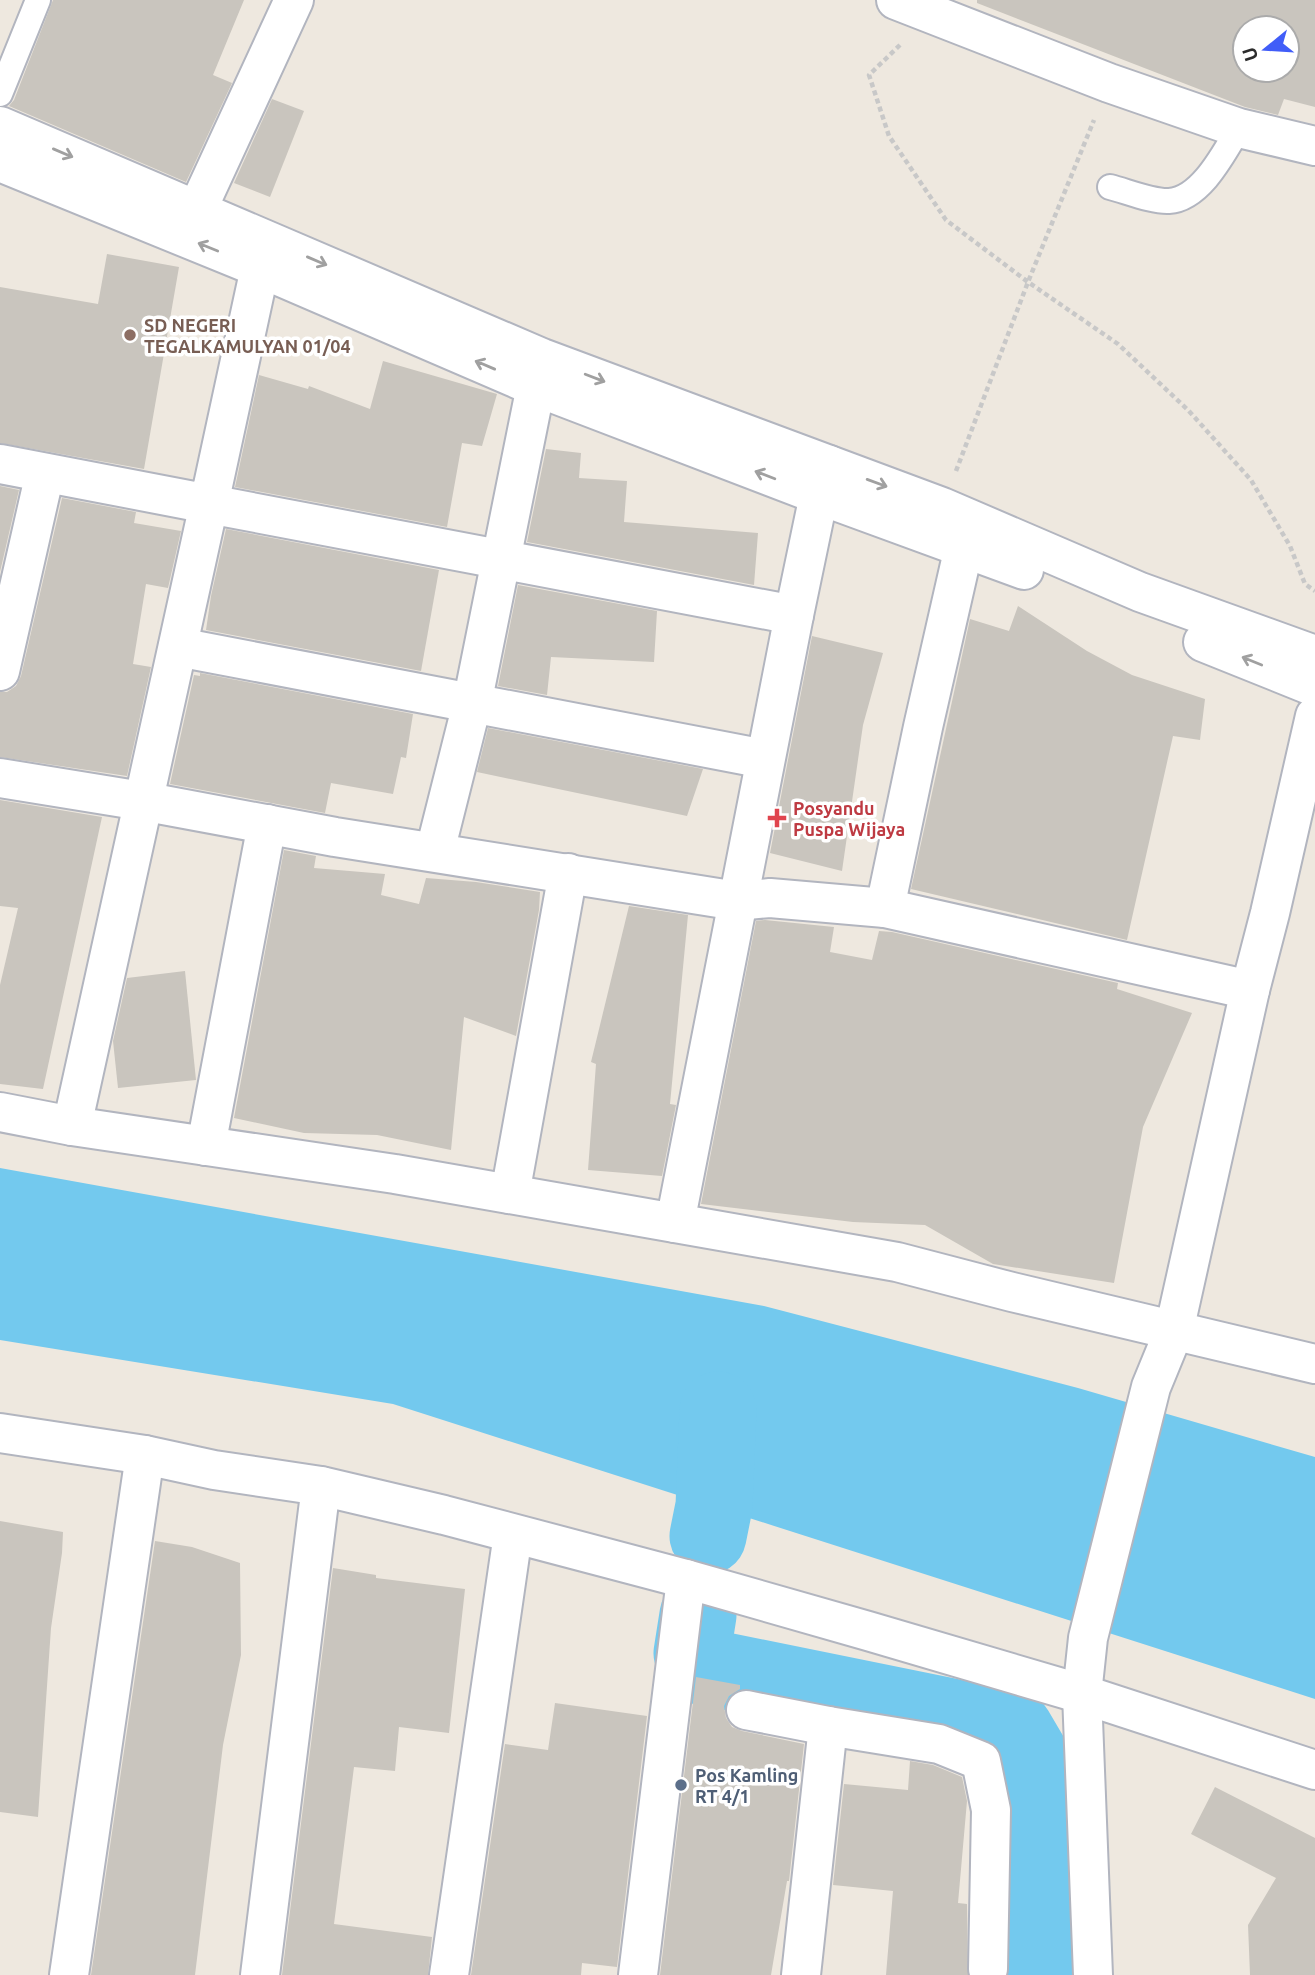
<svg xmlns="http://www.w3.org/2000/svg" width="1315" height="1975" font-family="Ubuntu,sans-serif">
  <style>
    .water { fill: #73c9ee }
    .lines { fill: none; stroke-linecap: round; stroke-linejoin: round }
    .river { stroke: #73c9ee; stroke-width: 77 }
    .building { fill: #c9c5be; fill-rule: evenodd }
    .lane-casing { stroke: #b2b5bf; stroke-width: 28 }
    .street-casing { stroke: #b2b5bf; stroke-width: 42 }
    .path { stroke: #c8c8c8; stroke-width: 4.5; stroke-dasharray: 5 3.5; stroke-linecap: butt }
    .lane { stroke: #fff; stroke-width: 24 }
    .street { stroke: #fff; stroke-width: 38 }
    .oneway { stroke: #a0a0a0 }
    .education-dot { fill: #8d6e63; stroke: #fff; stroke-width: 2.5 }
    .health-dot { fill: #e0444e; stroke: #fff; stroke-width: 2.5 }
    .service-dot { fill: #5c6f8a; stroke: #fff; stroke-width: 2.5 }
    .labels { text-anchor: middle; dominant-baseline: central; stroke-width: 7; stroke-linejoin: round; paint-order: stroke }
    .education-label { font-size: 18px; font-weight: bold; fill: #785e54; stroke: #fff; text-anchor: start }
    .health-label { font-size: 18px; font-weight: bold; fill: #be3a42; stroke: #fff; text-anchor: start }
    .service-label { font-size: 18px; font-weight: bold; fill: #4e5e75; stroke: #fff; text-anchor: start }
  </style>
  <rect width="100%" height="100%" fill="#eee8df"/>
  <path class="water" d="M 0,1168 L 764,1306 L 1078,1388 L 1315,1457 L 1315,1699 L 393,1404 L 0,1340 Z"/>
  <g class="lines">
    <g class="river">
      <path d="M 708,1536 L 714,1506 L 718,1410"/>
      <path d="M 698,1615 L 692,1653 L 700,1666 L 1015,1730 L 1035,1764 L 1040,1975"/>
    </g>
  </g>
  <g class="building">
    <path d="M 53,0 L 244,0 L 213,75 L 232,83 L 186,182 L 9,106 L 14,100 Z"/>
    <path d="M 977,0 L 1315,0 L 1315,107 L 1284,99 L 1278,115 L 1245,107 L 977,3 ZM 1245,28 L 1287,28 L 1287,70 L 1245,70 Z"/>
    <path d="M 272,99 L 304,111 L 270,197 L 234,183 Z"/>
    <path d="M 107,254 L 179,267 L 144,469 L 0,443 L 0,287 L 98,304 Z"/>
    <path d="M 383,361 L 497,394 L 482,446 L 462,443 L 447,527 L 235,487 L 259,375 L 308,389 L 309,386 L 370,409 Z"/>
    <path d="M 546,449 L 581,453 L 579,478 L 627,481 L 624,522 L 758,533 L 754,585 L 527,542 Z"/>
    <path d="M 0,486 L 19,490 L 0,572 Z"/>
    <path d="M 62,498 L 136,512 L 134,523 L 181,531 L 168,588 L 146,584 L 133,664 L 151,667 L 127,776 L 0,757 L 0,692 L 7,692 L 16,686 L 21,676 Z"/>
    <path d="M 226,529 L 439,570 L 421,671 L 206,630 L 211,596 Z"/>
    <path d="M 518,585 L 657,611 L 654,662 L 551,657 L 547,695 L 498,686 Z"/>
    <path d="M 1018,606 L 1087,651 L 1132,675 L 1205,699 L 1200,740 L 1173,736 L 1127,940 L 911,889 L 970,619 L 1009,631 Z"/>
    <path d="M 812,636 L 883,653 L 863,725 L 842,871 L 770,853 Z"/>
    <path d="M 200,673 L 413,714 L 406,758 L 401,757 L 393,794 L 331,783 L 325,813 L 170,784 L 194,675 L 200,676 Z"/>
    <path d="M 488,728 L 703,769 L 687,816 L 477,772 Z"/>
    <path d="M 0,800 L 102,817 L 43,1089 L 0,1084 L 0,985 L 18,908 L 0,906 Z"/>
    <path d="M 284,850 L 316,856 L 314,868 L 385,874 L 381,895 L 419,904 L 426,878 L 476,882 L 540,892 L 539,910 L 516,1036 L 464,1017 L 451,1150 L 377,1135 L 304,1133 L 234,1118 Z"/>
    <path d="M 629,906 L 688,915 L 670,1104 L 676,1105 L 662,1176 L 588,1170 L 596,1064 L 591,1062 Z"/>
    <path d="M 765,920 L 834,927 L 830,952 L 872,960 L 879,931 L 892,932 L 1118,983 L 1117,989 L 1192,1013 L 1143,1127 L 1114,1283 L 993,1264 L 925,1225 L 853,1222 L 701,1204 L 756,921 Z"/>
    <path d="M 185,971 L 196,1080 L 118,1088 L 113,1041 L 127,978 Z"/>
    <path d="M 0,1521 L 63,1532 L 62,1553 L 51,1628 L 38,1817 L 0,1812 Z"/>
    <path d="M 155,1541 L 192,1547 L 240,1563 L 241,1655 L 223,1745 L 195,1975 L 91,1975 Z"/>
    <path d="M 333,1568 L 376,1575 L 376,1578 L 465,1589 L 449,1733 L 399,1727 L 395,1771 L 354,1767 L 334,1924 L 432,1937 L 428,1975 L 282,1975 Z"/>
    <path d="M 696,1677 L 740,1685 L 740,1689 L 729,1696 L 724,1706 L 726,1718 L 732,1727 L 742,1731 L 804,1744 L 789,1881 L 787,1881 L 771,1975 L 660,1975 Z"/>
    <path d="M 555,1703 L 647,1716 L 617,1967 L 582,1963 L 581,1975 L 471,1975 L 505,1744 L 548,1750 Z"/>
    <path d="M 910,1761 L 933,1765 L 962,1777 L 967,1801 L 958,1903 L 967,1904 L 968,1975 L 886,1975 L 893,1891 L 833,1885 L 844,1784 L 908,1790 Z"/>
    <path d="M 1215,1787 L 1315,1838 L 1315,1975 L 1250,1975 L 1248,1925 L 1276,1878 L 1191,1834 Z"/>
  </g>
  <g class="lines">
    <defs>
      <g id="lane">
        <path d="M 0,94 L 38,0"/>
        <path d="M 1110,187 C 1126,191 1153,202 1169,201 C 1201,199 1224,153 1239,128"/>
      </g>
      <g id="street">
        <path d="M 896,0 L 1109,83 L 1239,128 L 1315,146"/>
        <path d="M 0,126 L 542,358 L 942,507 L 1140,592 L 1315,655"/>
        <path d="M 0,162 L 260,268 L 534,386 L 819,495 L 1024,570"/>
        <path d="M 197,210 L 294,0"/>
        <path d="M 0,464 L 209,504 L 260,268 L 269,247"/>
        <path d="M 829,465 L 819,495 L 794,615 L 675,1223 L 897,1262 L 1012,1292 L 1315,1364"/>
        <path d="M 1203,642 L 1315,687"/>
        <path d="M 178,647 L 765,759"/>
        <path d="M 0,671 L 45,473"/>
        <path d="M 0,778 L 142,801 L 335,837 L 737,901 L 770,898 L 885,908 L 1250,990"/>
        <path d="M 435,851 L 472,704 L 541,361"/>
        <path d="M 885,908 L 923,727 L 964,547"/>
        <path d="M 0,1112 L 72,1126 L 395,1174 L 675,1223"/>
        <path d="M 72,1126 L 209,504 L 794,615"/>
        <path d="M 206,1146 L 267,824"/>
        <path d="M 510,1194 L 568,873"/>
        <path d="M 0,1433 L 145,1455 L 214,1470 L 321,1486 L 444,1515 L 686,1579 L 868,1631 L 1082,1694 L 1315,1770"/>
        <path d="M 746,1710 L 828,1726 L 939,1744 L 981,1761 L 991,1810 L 988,1969"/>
        <path d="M 69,1975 L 145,1455"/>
        <path d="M 260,1975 L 321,1486"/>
        <path d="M 449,1975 L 513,1534"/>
        <path d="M 638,1975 L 686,1579"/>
        <path d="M 801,1975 L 828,1726"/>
        <path d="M 1093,1975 L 1082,1694 L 1088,1638 L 1151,1387 L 1174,1331 L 1250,990 L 1270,913 L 1315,716"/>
      </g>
    </defs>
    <use href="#lane" class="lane-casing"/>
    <use href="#street" class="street-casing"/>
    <g class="path">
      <path d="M 900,45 L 869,75 L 889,136 L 946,220 L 1028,282 L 1118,344 L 1188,410 L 1251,480 L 1290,546 L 1305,584 L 1315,591"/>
      <path d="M 956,471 L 1028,282 L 1094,120"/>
    </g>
    <use href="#lane" class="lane"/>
    <use href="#street" class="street"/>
  </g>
  <defs><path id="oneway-shaft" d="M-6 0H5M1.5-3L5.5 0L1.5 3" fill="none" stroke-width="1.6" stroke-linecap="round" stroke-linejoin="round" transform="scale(1.75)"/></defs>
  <g class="oneway">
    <use href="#oneway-shaft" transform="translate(63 153) rotate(23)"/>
    <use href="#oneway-shaft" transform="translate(208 247) rotate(-158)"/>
    <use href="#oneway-shaft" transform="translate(317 261) rotate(23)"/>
    <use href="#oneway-shaft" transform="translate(485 365) rotate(-157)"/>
    <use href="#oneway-shaft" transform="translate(595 378) rotate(21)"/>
    <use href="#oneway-shaft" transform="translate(765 475) rotate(-159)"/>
    <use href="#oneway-shaft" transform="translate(877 483) rotate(20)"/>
    <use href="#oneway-shaft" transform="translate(1252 661) rotate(-158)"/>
  </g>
  <circle class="education-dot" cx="130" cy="335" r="7"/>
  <path class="health-dot" d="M773.5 807.5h7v7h7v7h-7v7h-7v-7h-7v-7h7z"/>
  <circle class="service-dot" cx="681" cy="1785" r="7"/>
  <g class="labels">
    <g class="education-label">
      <text x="144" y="325">SD NEGERI<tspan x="144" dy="21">TEGALKAMULYAN 01/04</tspan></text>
    </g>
    <g class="health-label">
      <text x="793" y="808">Posyandu<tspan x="793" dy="21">Puspa Wijaya</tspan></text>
    </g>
    <g class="service-label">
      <text x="695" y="1775">Pos Kamling<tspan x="695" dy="21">RT 4/1</tspan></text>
    </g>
  </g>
  <g transform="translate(1266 49) rotate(252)"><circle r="33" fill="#ffffff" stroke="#ababab" stroke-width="2"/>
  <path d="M0-5L12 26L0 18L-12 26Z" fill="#415df8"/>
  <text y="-10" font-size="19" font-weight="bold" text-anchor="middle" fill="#2c2c2c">U</text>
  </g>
</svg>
